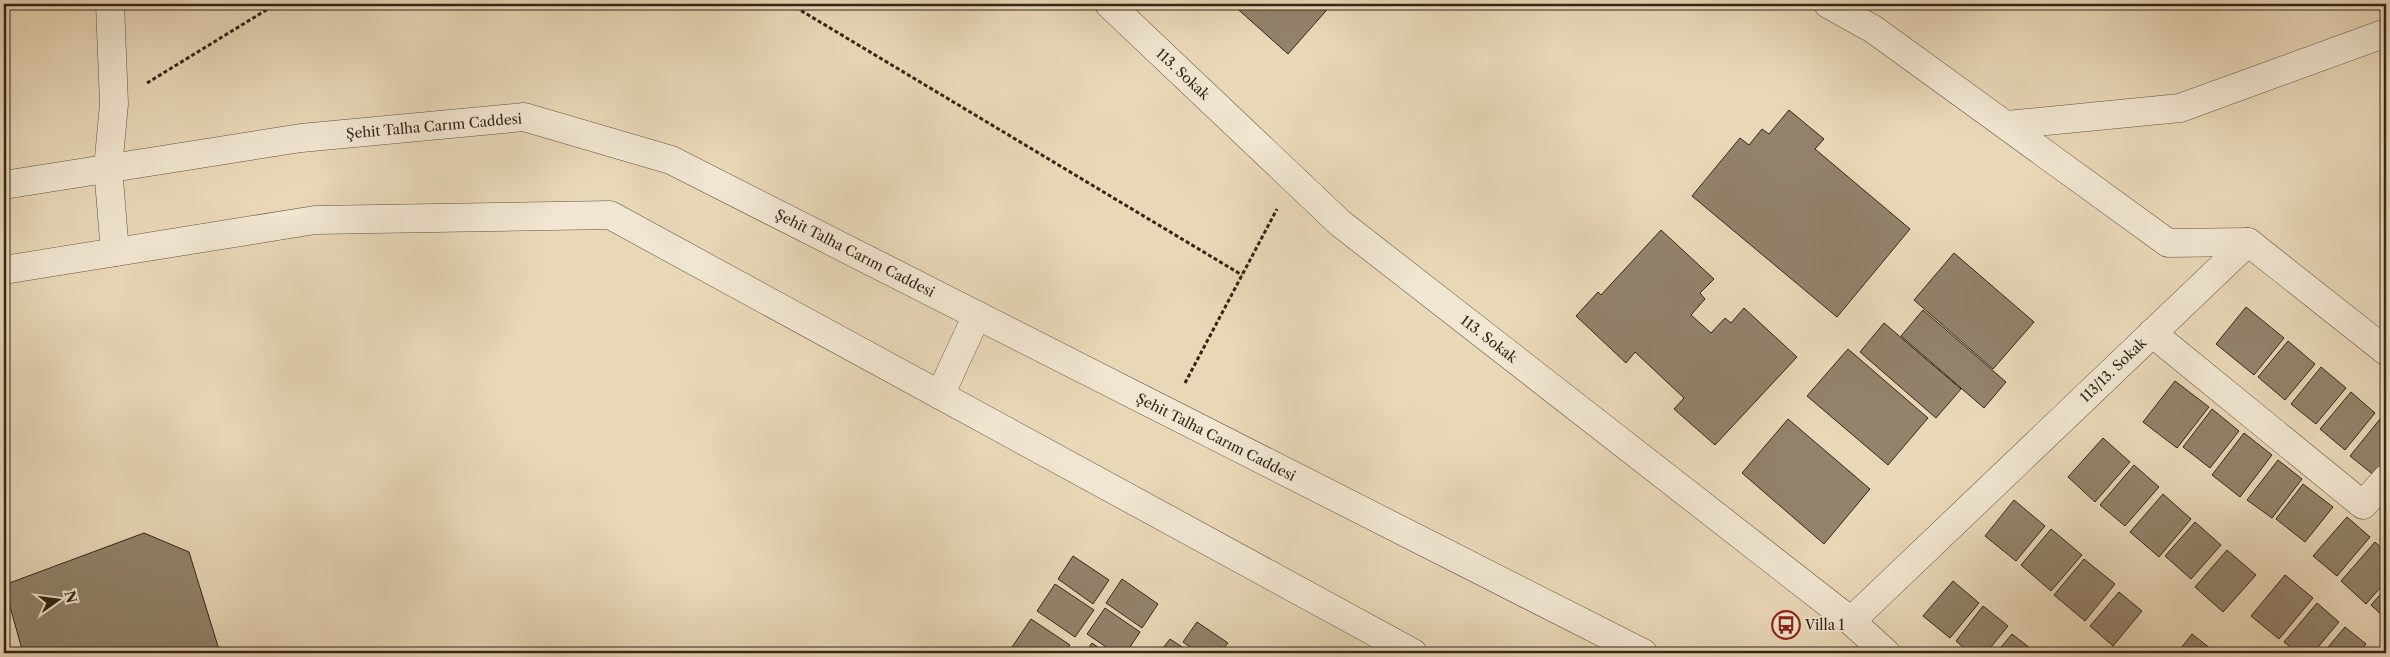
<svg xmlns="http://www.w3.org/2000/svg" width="2390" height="657" font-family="'Libre Caslon Text',serif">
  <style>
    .building { fill: #92836c; stroke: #332619 }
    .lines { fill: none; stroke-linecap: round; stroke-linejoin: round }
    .minor-casing { stroke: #605241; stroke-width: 29 }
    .tertiary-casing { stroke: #605241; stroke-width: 29 }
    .path { stroke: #332619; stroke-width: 3; stroke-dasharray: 4 2.5; stroke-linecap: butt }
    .minor { stroke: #f1e6d1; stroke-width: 28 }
    .tertiary { stroke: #f1e6d1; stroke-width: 28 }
    .labels { text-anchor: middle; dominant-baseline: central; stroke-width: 4; stroke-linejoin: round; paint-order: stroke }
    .street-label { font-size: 14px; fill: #332619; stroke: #f1e6d1 }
    .poi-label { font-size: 14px; fill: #332619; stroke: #f1e6d1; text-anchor: start }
  </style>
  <rect width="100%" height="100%" fill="#e9d8b8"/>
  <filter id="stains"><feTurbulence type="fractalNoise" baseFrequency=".004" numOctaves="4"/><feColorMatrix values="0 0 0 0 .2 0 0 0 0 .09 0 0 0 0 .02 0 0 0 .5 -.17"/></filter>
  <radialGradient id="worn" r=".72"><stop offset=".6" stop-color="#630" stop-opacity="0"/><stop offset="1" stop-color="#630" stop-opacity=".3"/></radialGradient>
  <g class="building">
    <path d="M 1232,4 L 1332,4 L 1288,54 Z"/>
    <path d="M 1789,110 L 1824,139 L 1815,149 L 1910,229 L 1837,317 L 1692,196 L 1740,138 L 1749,145 L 1762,129 L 1769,134 Z"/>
    <path d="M 1661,230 L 1714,279 L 1700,293 L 1705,299 L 1691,315 L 1711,333 L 1725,318 L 1731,323 L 1744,308 L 1797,357 L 1715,445 L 1674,409 L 1684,398 L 1635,352 L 1626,363 L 1576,316 L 1598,292 L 1601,295 Z"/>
    <path d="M 1954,253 L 2034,322 L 1993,369 L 1914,300 Z"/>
    <path d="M 2246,307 L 2284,338 L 2254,375 L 2216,344 Z"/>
    <path d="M 1923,310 L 2006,382 L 1984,408 L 1901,336 Z"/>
    <path d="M 1884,323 L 1961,389 L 1936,418 L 1860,352 Z"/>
    <path d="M 2288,341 L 2315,364 L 2285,400 L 2258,377 Z"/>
    <path d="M 1848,349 L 1928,418 L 1888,465 L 1807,396 Z"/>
    <path d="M 2321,367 L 2346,388 L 2316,424 L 2291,404 Z"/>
    <path d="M 2175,381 L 2209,407 L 2177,448 L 2143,422 Z"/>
    <path d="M 2351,392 L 2375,413 L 2345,450 L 2320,429 Z"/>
    <path d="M 2212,409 L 2239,431 L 2210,468 L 2183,447 Z"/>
    <path d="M 1788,419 L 1870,489 L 1824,544 L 1742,473 Z"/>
    <path d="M 2380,419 L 2386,424 L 2386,462 L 2375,476 L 2350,456 Z"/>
    <path d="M 2244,433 L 2272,455 L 2240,497 L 2212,475 Z"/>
    <path d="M 2103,438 L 2130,462 L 2095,502 L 2068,477 Z"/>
    <path d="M 2278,460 L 2302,479 L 2272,518 L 2247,500 Z"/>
    <path d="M 2134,465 L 2159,487 L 2125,526 L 2100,505 Z"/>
    <path d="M 2303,484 L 2333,507 L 2305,542 L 2276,519 Z"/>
    <path d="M 2163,494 L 2191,519 L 2159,557 L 2130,532 Z"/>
    <path d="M 2014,500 L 2045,526 L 2016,561 L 1985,536 Z"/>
    <path d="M 2347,517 L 2370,537 L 2337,576 L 2313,556 Z"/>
    <path d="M 2195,522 L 2221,545 L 2191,579 L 2165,556 Z"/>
    <path d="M 2051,529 L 2082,555 L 2051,591 L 2021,565 Z"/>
    <path d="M 144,533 L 189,552 L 220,653 L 23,653 L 4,585 Z"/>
    <path d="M 2375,542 L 2386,552 L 2386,581 L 2366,604 L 2341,581 Z"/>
    <path d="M 2227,550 L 2256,575 L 2223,612 L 2195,587 Z"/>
    <path d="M 1073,556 L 1109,580 L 1093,604 L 1058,579 Z"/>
    <path d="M 2084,559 L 2115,584 L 2085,621 L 2054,595 Z"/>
    <path d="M 2285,575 L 2313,598 L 2279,639 L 2251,616 Z"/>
    <path d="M 1122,579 L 1158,604 L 1142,628 L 1106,603 Z"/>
    <path d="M 1953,581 L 1979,603 L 1950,638 L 1923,616 Z"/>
    <path d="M 1055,584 L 1094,610 L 1075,637 L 1037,611 Z"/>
    <path d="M 2386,588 L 2386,619 L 2371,605 Z"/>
    <path d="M 2119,592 L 2142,611 L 2113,646 L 2090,626 Z"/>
    <path d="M 2317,603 L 2339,622 L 2313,653 L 2298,653 L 2284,642 Z"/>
    <path d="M 1983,606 L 2008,626 L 1986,653 L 1970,653 L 1956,641 Z"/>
    <path d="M 1105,608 L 1140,632 L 1126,653 L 1115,653 L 1087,634 Z"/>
    <path d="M 1031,619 L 1070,645 L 1064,653 L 1008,653 Z"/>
    <path d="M 1197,622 L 1228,643 L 1220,653 L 1198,653 L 1183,642 Z"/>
    <path d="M 2345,627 L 2366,644 L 2358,653 L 2323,653 Z"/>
    <path d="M 2012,634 L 2035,652 L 2034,653 L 1996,653 Z"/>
    <path d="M 2192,634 L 2216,653 L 2177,653 Z"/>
    <path d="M 1170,639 L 1191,653 L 1159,653 Z"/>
    <path d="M 1092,643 L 1106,653 L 1085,653 Z"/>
  </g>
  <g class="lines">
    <defs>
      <g id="minor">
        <path d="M 1109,4 L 1340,223 L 1851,621 L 1886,653"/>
        <path d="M 1828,4 L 1873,29 L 2168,243 L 2248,242"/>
        <path d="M 2006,125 L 2180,108 L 2386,33"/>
        <path d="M 108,168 L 114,104 L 110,4"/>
        <path d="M 2152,333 L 2363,505 L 2386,479"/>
        <path d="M 1851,621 L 2248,242 L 2386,351"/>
      </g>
      <g id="tertiary">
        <path d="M 108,168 L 115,252"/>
        <path d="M 4,185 L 301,138 L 524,117 L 671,160 L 1643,653"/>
        <path d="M 4,270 L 315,220 L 610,215 L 1413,653"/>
        <path d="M 940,395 L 977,315"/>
      </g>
    </defs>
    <use href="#minor" class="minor-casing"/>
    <use href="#tertiary" class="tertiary-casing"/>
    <g class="path">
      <path d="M 790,4 L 1242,275"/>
      <path d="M 147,83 L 276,4"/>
      <path d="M 1185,383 L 1277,209"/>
    </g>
    <use href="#minor" class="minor"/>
    <use href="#tertiary" class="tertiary"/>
  </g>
  <defs>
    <symbol id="bus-ring" viewBox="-11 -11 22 22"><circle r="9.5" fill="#f1e6d1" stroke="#8f2418" stroke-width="1.5"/><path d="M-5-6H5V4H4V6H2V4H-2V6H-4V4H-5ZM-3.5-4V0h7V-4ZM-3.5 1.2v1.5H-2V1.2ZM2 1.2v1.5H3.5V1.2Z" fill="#8f2418"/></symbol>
  </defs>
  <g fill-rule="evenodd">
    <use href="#bus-ring" x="1770" y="609" width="32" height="32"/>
  </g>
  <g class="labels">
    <g class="street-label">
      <text transform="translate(1183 74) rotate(43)">113. Sokak</text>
      <text transform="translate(434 126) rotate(-5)">Şehit Talha Carım Caddesi</text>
      <text transform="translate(855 253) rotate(27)">Şehit Talha Carım Caddesi</text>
      <text transform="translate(1489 339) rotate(38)">113. Sokak</text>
      <text transform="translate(2113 370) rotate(-44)">113/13. Sokak</text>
      <text transform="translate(1216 437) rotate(27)">Şehit Talha Carım Caddesi</text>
    </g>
    <g class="poi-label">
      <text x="1805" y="625">Villa 1</text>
    </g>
  </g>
  <rect width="2390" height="657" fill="none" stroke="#e9d8b8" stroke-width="20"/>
  <rect x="5" y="5" width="2380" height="647" fill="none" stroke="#332619" stroke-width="2.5"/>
  <rect x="10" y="10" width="2370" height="637" fill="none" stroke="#332619"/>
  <g transform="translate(58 600) rotate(76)" stroke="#f1e6d1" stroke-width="4" paint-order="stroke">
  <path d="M0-4L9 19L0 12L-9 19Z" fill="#332619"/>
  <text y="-8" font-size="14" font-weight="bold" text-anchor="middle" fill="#332619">N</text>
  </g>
  <rect width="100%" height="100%" filter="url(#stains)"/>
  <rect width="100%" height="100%" fill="url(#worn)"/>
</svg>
